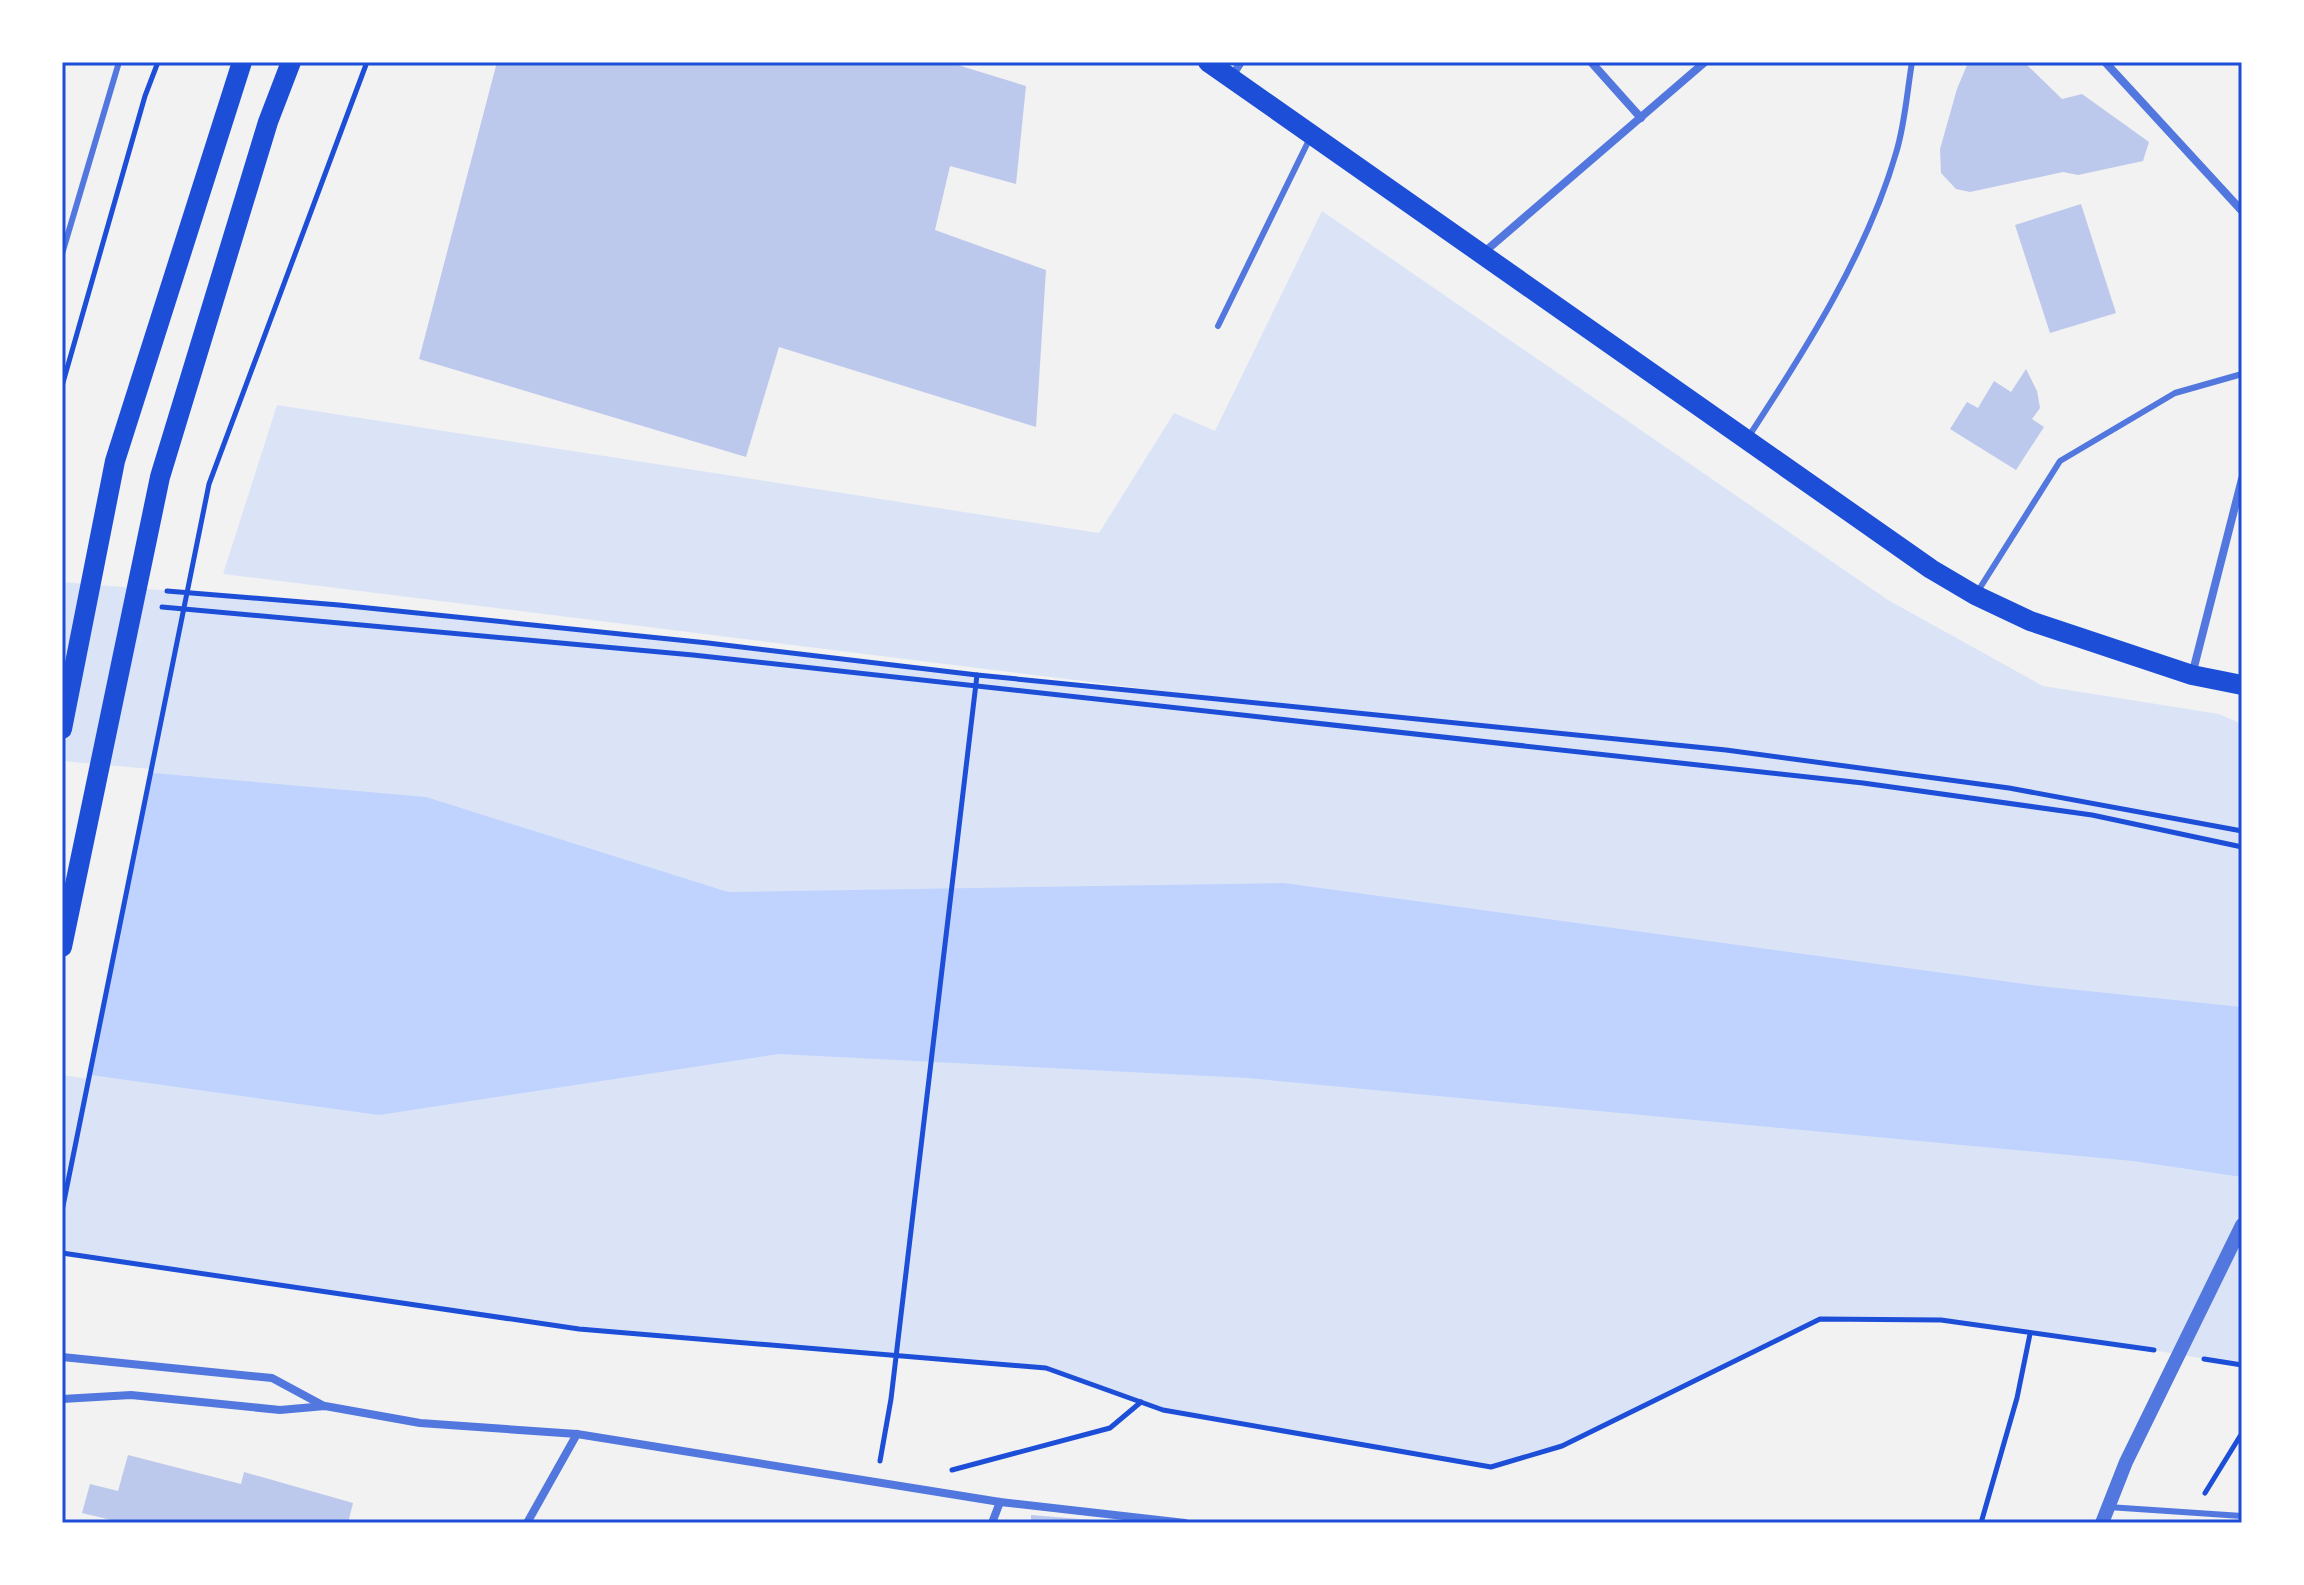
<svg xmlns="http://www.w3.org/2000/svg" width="2304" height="1585" font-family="Ubuntu,sans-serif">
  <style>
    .green { fill: #dbe4f7 }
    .water { fill: #bfd3fe }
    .pier { fill: #f2f2f2 }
    .building { fill: #bdc9ec }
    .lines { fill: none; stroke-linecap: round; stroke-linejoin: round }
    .path { stroke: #1d4ed8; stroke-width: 5 }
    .service { stroke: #5277de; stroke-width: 6 }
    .minor { stroke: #5277de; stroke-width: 8 }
    .tertiary { stroke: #5277de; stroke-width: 14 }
    .primary { stroke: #1d4ed8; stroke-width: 20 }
    .neatline { fill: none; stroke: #1d4ed8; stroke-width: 3 }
  </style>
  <rect width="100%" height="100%" fill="#f2f2f2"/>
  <path class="green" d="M 1322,211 L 1888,600 L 2043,686 L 2219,714 L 2242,724 L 2242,1365 L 2110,1343 L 1941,1320 L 1820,1319 L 1562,1446 L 1491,1467 L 1163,1410 L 1046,1368 L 579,1329 L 62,1253 L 62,582 L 339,605 L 708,643 L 977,675 L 1194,695 L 223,574 L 277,405 L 1099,533 L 1174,413 L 1215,431 Z"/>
  <path class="water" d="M 62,765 L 426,797 L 728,892 L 1284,883 L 2039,986 L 2242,1007 L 2242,1177 L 2133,1161 L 1247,1078 L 779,1054 L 379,1115 L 62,1071 Z"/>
  <path class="pier" d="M 62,761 L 151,769 L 89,1079 L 62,1075 Z"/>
  <g class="building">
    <path d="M 497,62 L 948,62 L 1026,86 L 1016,184 L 950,166 L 935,230 L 1046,270 L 1036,427 L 779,347 L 746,457 L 419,359 Z"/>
    <path d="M 1971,62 L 2024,62 L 2062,99 L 2082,94 L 2149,142 L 2143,161 L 2078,175 L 2063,172 L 1970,192 L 1956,189 L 1941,173 L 1940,149 L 1957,89 L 1967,65 Z"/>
    <path d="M 2081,204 L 2116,313 L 2050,333 L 2015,225 Z"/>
    <path d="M 2026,369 L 2037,391 L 2040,408 L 2032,419 L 2044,427 L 2016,470 L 1950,429 L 1967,402 L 1978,408 L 1994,381 L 2011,392 Z"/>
    <path d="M 128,1455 L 241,1484 L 244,1472 L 353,1503 L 348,1523 L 124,1523 L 82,1513 L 90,1484 L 118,1491 Z"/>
    <path d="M 1031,1515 L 1104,1521 L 1104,1523 L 1031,1523 Z"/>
  </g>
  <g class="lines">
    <g class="path">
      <path d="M 62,386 L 145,96 L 158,62"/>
      <path d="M 167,591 L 339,605 L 708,643 L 977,675 L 1726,750 L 2009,788 L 2242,831"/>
      <path d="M 162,607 L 693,655 L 1863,783 L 2092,815 L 2242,847"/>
      <path d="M 62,1211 L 209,484 L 367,62"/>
      <path d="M 62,1253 L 579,1329 L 1046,1368 L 1163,1410 L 1491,1467 L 1562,1446 L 1820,1319 L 1941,1320 L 2154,1350"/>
      <path d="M 2204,1359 L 2242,1365"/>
      <path d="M 880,1461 L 891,1399 L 977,675"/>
      <path d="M 952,1470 L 1110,1428 L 1141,1402"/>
      <path d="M 2205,1493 L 2242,1433"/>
      <path d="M 1981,1523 L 2017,1398 L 2030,1334"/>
    </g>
    <g class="service">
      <path d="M 62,254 L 119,62"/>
      <path d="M 1218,326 L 1310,138"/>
      <path d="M 1749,436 C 1806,349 1867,253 1896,153 C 1905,124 1907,92 1912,62"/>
      <path d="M 1978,591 L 2060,461 L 2175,393 L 2242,374"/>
      <path d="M 2108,1507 L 2242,1516"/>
    </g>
    <g class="minor">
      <path d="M 1591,62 L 1641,118"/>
      <path d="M 2105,62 L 2242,211"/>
      <path d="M 1231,78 L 1241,62"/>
      <path d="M 1482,254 L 1705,62"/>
      <path d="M 2192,675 L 2242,479"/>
      <path d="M 62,1357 L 272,1378 L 324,1406"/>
      <path d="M 62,1399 L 131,1395 L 280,1410 L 325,1406 L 420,1423 L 577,1434 L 1000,1502 L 1185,1523"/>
      <path d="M 527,1523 L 577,1434"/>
      <path d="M 992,1523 L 1000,1502"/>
    </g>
    <path class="tertiary" d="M 2102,1523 L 2126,1462 L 2242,1225"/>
    <g class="primary">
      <path d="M 1208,62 L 1931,569 L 1975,595 L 2030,621 L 2192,675 L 2242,685"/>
      <path d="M 62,729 L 115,461 L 242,62"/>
      <path d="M 62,947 L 160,477 L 268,122 L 291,62"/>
    </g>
  </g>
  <rect width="2304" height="1585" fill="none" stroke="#ffffff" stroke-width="128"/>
  <rect x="64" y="64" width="2176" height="1457" class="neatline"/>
</svg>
